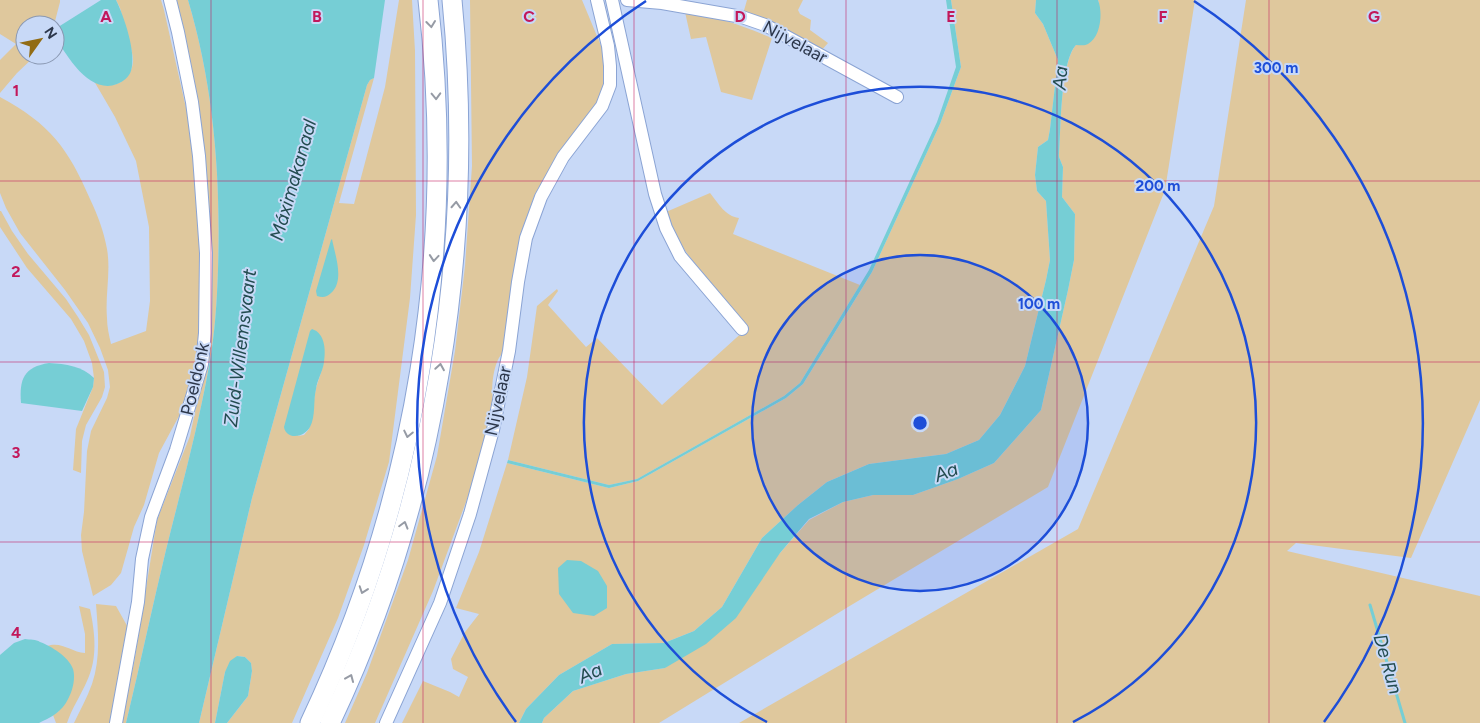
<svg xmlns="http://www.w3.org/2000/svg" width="1480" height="723" font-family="Figtree,sans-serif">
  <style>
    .green { fill: #dfc89d; fill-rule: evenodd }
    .water { fill: #76ced5 }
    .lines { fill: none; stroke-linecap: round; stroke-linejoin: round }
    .stream { stroke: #76ced5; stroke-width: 3 }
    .minor-casing { stroke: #8ba4d4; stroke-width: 14 }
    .highway-casing { stroke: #8ba4d4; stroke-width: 21 }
    .minor { stroke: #fff; stroke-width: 12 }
    .highway { stroke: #fff; stroke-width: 19 }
    .oneway { stroke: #969ba5 }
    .grid { fill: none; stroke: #c2185b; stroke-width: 1; stroke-opacity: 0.55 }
    .ring { fill: none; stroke: #1d4ed8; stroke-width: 2.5 }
    .labels { text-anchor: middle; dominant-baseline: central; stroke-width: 4; stroke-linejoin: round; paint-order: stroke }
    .street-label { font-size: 18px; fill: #2c374b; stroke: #c8d9f7 }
    .water-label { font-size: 19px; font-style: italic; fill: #234c50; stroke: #c8d9f7 }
    .grid-label { font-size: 16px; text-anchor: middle; font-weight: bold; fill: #c2185b; stroke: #c8d9f7; stroke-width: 4; stroke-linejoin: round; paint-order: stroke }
    .centre { fill: #1d4ed8; stroke: #c8d9f7; stroke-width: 2.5 }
    .ring-label { font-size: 15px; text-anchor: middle; font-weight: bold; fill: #1d4ed8; stroke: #c8d9f7; stroke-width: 4; stroke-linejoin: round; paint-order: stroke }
  </style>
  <rect width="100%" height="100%" fill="#c8d9f7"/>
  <g class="green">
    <path d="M 0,0 L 60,0 L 60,2 L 54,25 L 25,25 L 25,55 L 36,55 L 17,73 L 0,93 L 0,60 L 16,44 L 0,34 Z"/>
    <path d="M 116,0 L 161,0 L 164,10 L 188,117 L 195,177 L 200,245 L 200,358 L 179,416 L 159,453 L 144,505 L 134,527 L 121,573 L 111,585 L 93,596 L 82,551 L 81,535 L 84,512 L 87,451 L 91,431 L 107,398 L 110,387 L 108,370 L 100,348 L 88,323 L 65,290 L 20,233 L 6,208 L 0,193 L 0,97 C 50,124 68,148 90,199 C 98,216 104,232 107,249 C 111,272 105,295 107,318 C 107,327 109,335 111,344 L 146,331 L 150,301 L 149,227 L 136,161 L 115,117 L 94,81 C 104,85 112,87 121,82 C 128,77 132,71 133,62 C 134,52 123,20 120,8 Z"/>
    <path d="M 173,0 L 188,0 C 214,87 221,179 218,269 C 217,301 215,334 209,366 C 198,428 181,489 166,550 C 152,608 140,665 126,723 L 121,723 L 134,663 L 157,520 L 190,436 L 205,364 L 209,253 Z"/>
    <path d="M 399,0 L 412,0 L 415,51 L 416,215 L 410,298 L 389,462 L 364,545 L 338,618 L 292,723 L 227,723 L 248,696 L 252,671 L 251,663 L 245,657 L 237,656 L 225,672 L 215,723 L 199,723 L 252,498 L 367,85 L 370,80 L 374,78 L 339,203 L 354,204 L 385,87 ZM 324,363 L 316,388 L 309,429 L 304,435 L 298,436 Z"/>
    <path d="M 470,0 L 582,0 L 604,53 L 605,85 L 597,104 L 558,154 L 535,194 L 520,236 L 503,353 C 493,361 490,392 494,404 L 473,483 L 433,591 L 375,723 L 345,723 L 367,673 L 408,560 L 437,456 L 455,351 L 465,266 L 472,166 Z"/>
    <path d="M 747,0 L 803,0 L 798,10 L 800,14 L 811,20 L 810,30 L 828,43 L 820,52 L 743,14 Z"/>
    <path d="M 951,0 L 1036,0 L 1035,13 L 1043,24 L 1058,60 L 1050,129 L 1048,140 L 1038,147 L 1035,175 L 1037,191 L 1046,201 L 1050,260 L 1046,280 L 1025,366 L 1000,415 L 979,440 L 946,454 L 869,464 L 827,482 L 798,505 L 762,538 L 722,607 L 694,631 L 664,643 L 612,644 L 559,675 L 526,709 L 519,723 L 402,723 L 423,681 L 450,692 L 459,697 L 468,677 L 453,669 L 451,659 L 465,632 L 479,614 L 456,608 L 479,552 L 507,463 L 609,488 L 638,481 L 786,398 L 803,384 L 872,272 L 940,124 L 961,67 Z"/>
    <path d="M 1098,0 L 1195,0 L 1165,190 L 1048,487 L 848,607 L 659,723 L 542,723 L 544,718 L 573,691 L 626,674 L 665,668 L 780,553 L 809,520 L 843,502 L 873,495 L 913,495 L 958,479 L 994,463 L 1041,410 L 1068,290 L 1074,260 L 1075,214 L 1062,197 L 1063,167 L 1059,157 C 1061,132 1060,63 1076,45 L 1099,3 Z"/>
    <path d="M 1246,0 L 1480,0 L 1480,400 L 1411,558 L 1296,543 L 1287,551 L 1480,596 L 1480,723 L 739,723 L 1078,529 L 1214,206 Z"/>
    <path d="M 685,12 C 716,16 743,26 772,38 L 752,100 L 721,92 L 706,37 L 691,39 Z"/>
    <path d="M 710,193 C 719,204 725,216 739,218 L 733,234 L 860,285 L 800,383 L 784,396 L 637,479 L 609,485 L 508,460 L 527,377 L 537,306 L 557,289 L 558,291 L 548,305 L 586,347 L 597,338 L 662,405 L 746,329 L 686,252 L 675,234 L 666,212 Z"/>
    <path d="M 0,211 L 1,211 L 12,231 L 28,254 L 66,299 L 78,317 L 89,335 L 104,372 L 105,387 L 102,397 L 86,425 L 82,441 L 81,473 L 73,470 L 76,429 L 93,387 L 94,378 L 92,363 L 84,341 L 71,319 L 27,268 L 0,227 Z"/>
    <path d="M 96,604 L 116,606 L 130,631 L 112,723 L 74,723 C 80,710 87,698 92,684 C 101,658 98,631 96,604 Z"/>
    <path d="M 79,606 L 90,609 C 95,633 98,658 87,681 C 81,695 72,708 67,723 L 56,723 L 53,715 L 59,711 L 47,646 C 62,641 71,652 85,653 L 85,634 Z"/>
  </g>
  <g class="water">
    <path d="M 101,0 L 116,0 C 124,16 137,54 131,71 C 129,77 123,82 117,84 C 90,95 65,55 55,35 L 55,29 Z"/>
    <path d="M 188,0 L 385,0 L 374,78 L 370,80 L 367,85 L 252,498 L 199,723 L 126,723 C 140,665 152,608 166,550 C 181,489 198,428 209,366 C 215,334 217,301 218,269 C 221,179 214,87 188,0 Z"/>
    <path d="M 946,0 L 951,0 L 961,67 L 940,124 L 872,272 L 803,384 L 786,398 L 638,481 L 609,488 L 507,463 L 508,460 L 609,485 L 637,479 L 784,396 L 800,383 L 869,270 L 937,122 L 956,67 Z"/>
    <path d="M 1036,0 L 1098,0 C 1103,12 1101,37 1088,44 C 1085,46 1080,45 1076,45 C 1060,62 1061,132 1059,157 L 1063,167 L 1062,197 L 1075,214 L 1074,260 L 1068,290 L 1041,410 L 994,463 L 958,479 L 913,495 L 873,495 L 843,502 L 809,519 L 780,553 L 736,618 L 706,644 L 665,668 L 626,674 L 573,691 L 544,718 L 542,723 L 519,723 L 526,709 L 559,675 L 612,644 L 664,643 L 694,631 L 722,607 L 762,538 L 798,505 L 827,482 L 869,464 L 946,454 L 979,440 L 1000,415 L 1025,366 L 1046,280 L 1050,260 L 1046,201 L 1037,191 L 1035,175 L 1038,147 L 1048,140 L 1050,129 L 1058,60 L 1043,24 L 1035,13 Z"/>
    <path d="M 332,239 C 335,255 345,281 331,293 C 327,297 323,298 317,296 L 316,291 L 331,240 Z"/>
    <path d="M 312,329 C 325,333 326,350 324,362 C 323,371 317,380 316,389 C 313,401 316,416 310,427 C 304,438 286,440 284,427 L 310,331 Z"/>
    <path d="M 49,363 C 66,364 82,366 94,378 L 93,387 L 82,411 L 21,403 C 19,379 24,367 49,363 Z"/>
    <path d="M 567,560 L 581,561 L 598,571 L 607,586 L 607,608 L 594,616 L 573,613 L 559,594 L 558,568 Z"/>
    <path d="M 25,639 C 30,640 36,639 40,642 C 51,646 69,657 73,669 C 77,682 69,703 59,711 C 54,716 45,720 39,723 L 0,723 L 0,655 L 14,643 Z"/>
    <path d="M 237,656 L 245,657 L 251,663 L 252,671 L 248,696 L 227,723 L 215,723 L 225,672 L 230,661 Z"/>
  </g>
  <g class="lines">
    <path class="stream" d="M 1370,605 L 1405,723"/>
    <defs>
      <g id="minor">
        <path d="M 612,0 L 655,194 L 666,228 L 680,256 L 742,329"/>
        <path d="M 627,0 L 662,3 L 742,17 L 765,25 L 897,97"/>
        <path d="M 116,723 L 138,602 L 142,559 L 151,517 L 176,450 L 202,364 L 205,333 L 206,253 L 199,156 L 192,102 L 178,32 L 170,0"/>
        <path d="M 386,723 L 440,603 L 470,514 L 493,430 L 509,351 L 518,282 L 526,238 L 541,197 L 563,157 L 602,106 L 610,85 L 610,66 L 608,46 L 597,0"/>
      </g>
      <g id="highway">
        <path d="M 310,723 C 417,497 457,248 428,0"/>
        <path d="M 330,723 C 436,501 476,245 452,0"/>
      </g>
    </defs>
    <use href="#minor" class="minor-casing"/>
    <use href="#highway" class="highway-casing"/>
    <use href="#minor" class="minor"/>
    <use href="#highway" class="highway"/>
  </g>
  <defs><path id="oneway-chevron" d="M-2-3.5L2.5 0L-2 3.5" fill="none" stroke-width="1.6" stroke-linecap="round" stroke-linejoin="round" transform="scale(1.25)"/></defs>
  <g class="oneway">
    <use href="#oneway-chevron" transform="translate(431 24) rotate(83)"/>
    <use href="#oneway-chevron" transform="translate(436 96) rotate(88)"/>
    <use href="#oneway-chevron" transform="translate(456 205) rotate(-87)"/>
    <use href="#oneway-chevron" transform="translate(434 258) rotate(95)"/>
    <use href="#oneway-chevron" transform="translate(440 367) rotate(-81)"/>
    <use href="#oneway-chevron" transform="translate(408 434) rotate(102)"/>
    <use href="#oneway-chevron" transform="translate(404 525) rotate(-74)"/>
    <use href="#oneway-chevron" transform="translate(363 590) rotate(109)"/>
    <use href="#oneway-chevron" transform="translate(350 678) rotate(-67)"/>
  </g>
  <path class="grid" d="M 211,0 L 211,723M 423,0 L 423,723M 634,0 L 634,723M 846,0 L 846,723M 1057,0 L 1057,723M 1269,0 L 1269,723M 0,181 L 1480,181M 0,362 L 1480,362M 0,542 L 1480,542"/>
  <circle cx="920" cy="423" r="168" fill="#1d4ed8" fill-opacity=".12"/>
  <g class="ring">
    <circle cx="920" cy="423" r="168"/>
    <path d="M767 722A336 336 0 1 1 1073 722"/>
    <path d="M516 722A503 503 0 0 1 646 1M1194 1A503 503 0 0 1 1324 722"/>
  </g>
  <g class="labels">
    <g class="street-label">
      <text transform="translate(795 42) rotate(28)">Nijvelaar</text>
      <text transform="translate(195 379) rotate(-77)">Poeldonk</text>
      <text transform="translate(498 401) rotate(-78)">Nijvelaar</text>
    </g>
    <g class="water-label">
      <text transform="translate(1060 78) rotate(-85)">Aa</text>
      <text transform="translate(293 180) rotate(-74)">Máximakanaal</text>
      <text transform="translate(240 348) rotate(-83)">Zuid-Willemsvaart</text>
      <text transform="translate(946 472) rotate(-21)">Aa</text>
      <text transform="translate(1388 664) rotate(74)">De Run</text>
      <text transform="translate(590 673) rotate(-24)">Aa</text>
    </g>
  </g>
  <g class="grid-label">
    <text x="106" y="22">A</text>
    <text x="317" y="22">B</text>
    <text x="529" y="22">C</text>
    <text x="740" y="22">D</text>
    <text x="951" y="22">E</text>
    <text x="1163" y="22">F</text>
    <text x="1374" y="22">G</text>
    <text x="16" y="96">1</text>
    <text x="16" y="277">2</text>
    <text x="16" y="458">3</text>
    <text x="16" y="638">4</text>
  </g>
  <circle cx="920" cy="423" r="8" class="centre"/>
  <g class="ring-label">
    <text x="1276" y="73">300 m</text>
    <text x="1158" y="191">200 m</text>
    <text x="1039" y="309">100 m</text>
  </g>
  <g transform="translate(40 40) rotate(57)"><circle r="24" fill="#c8d9f7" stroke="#8a98b2"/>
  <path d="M0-4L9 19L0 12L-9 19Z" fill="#926c14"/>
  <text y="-8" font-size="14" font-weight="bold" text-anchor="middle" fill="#2c374b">N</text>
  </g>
</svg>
